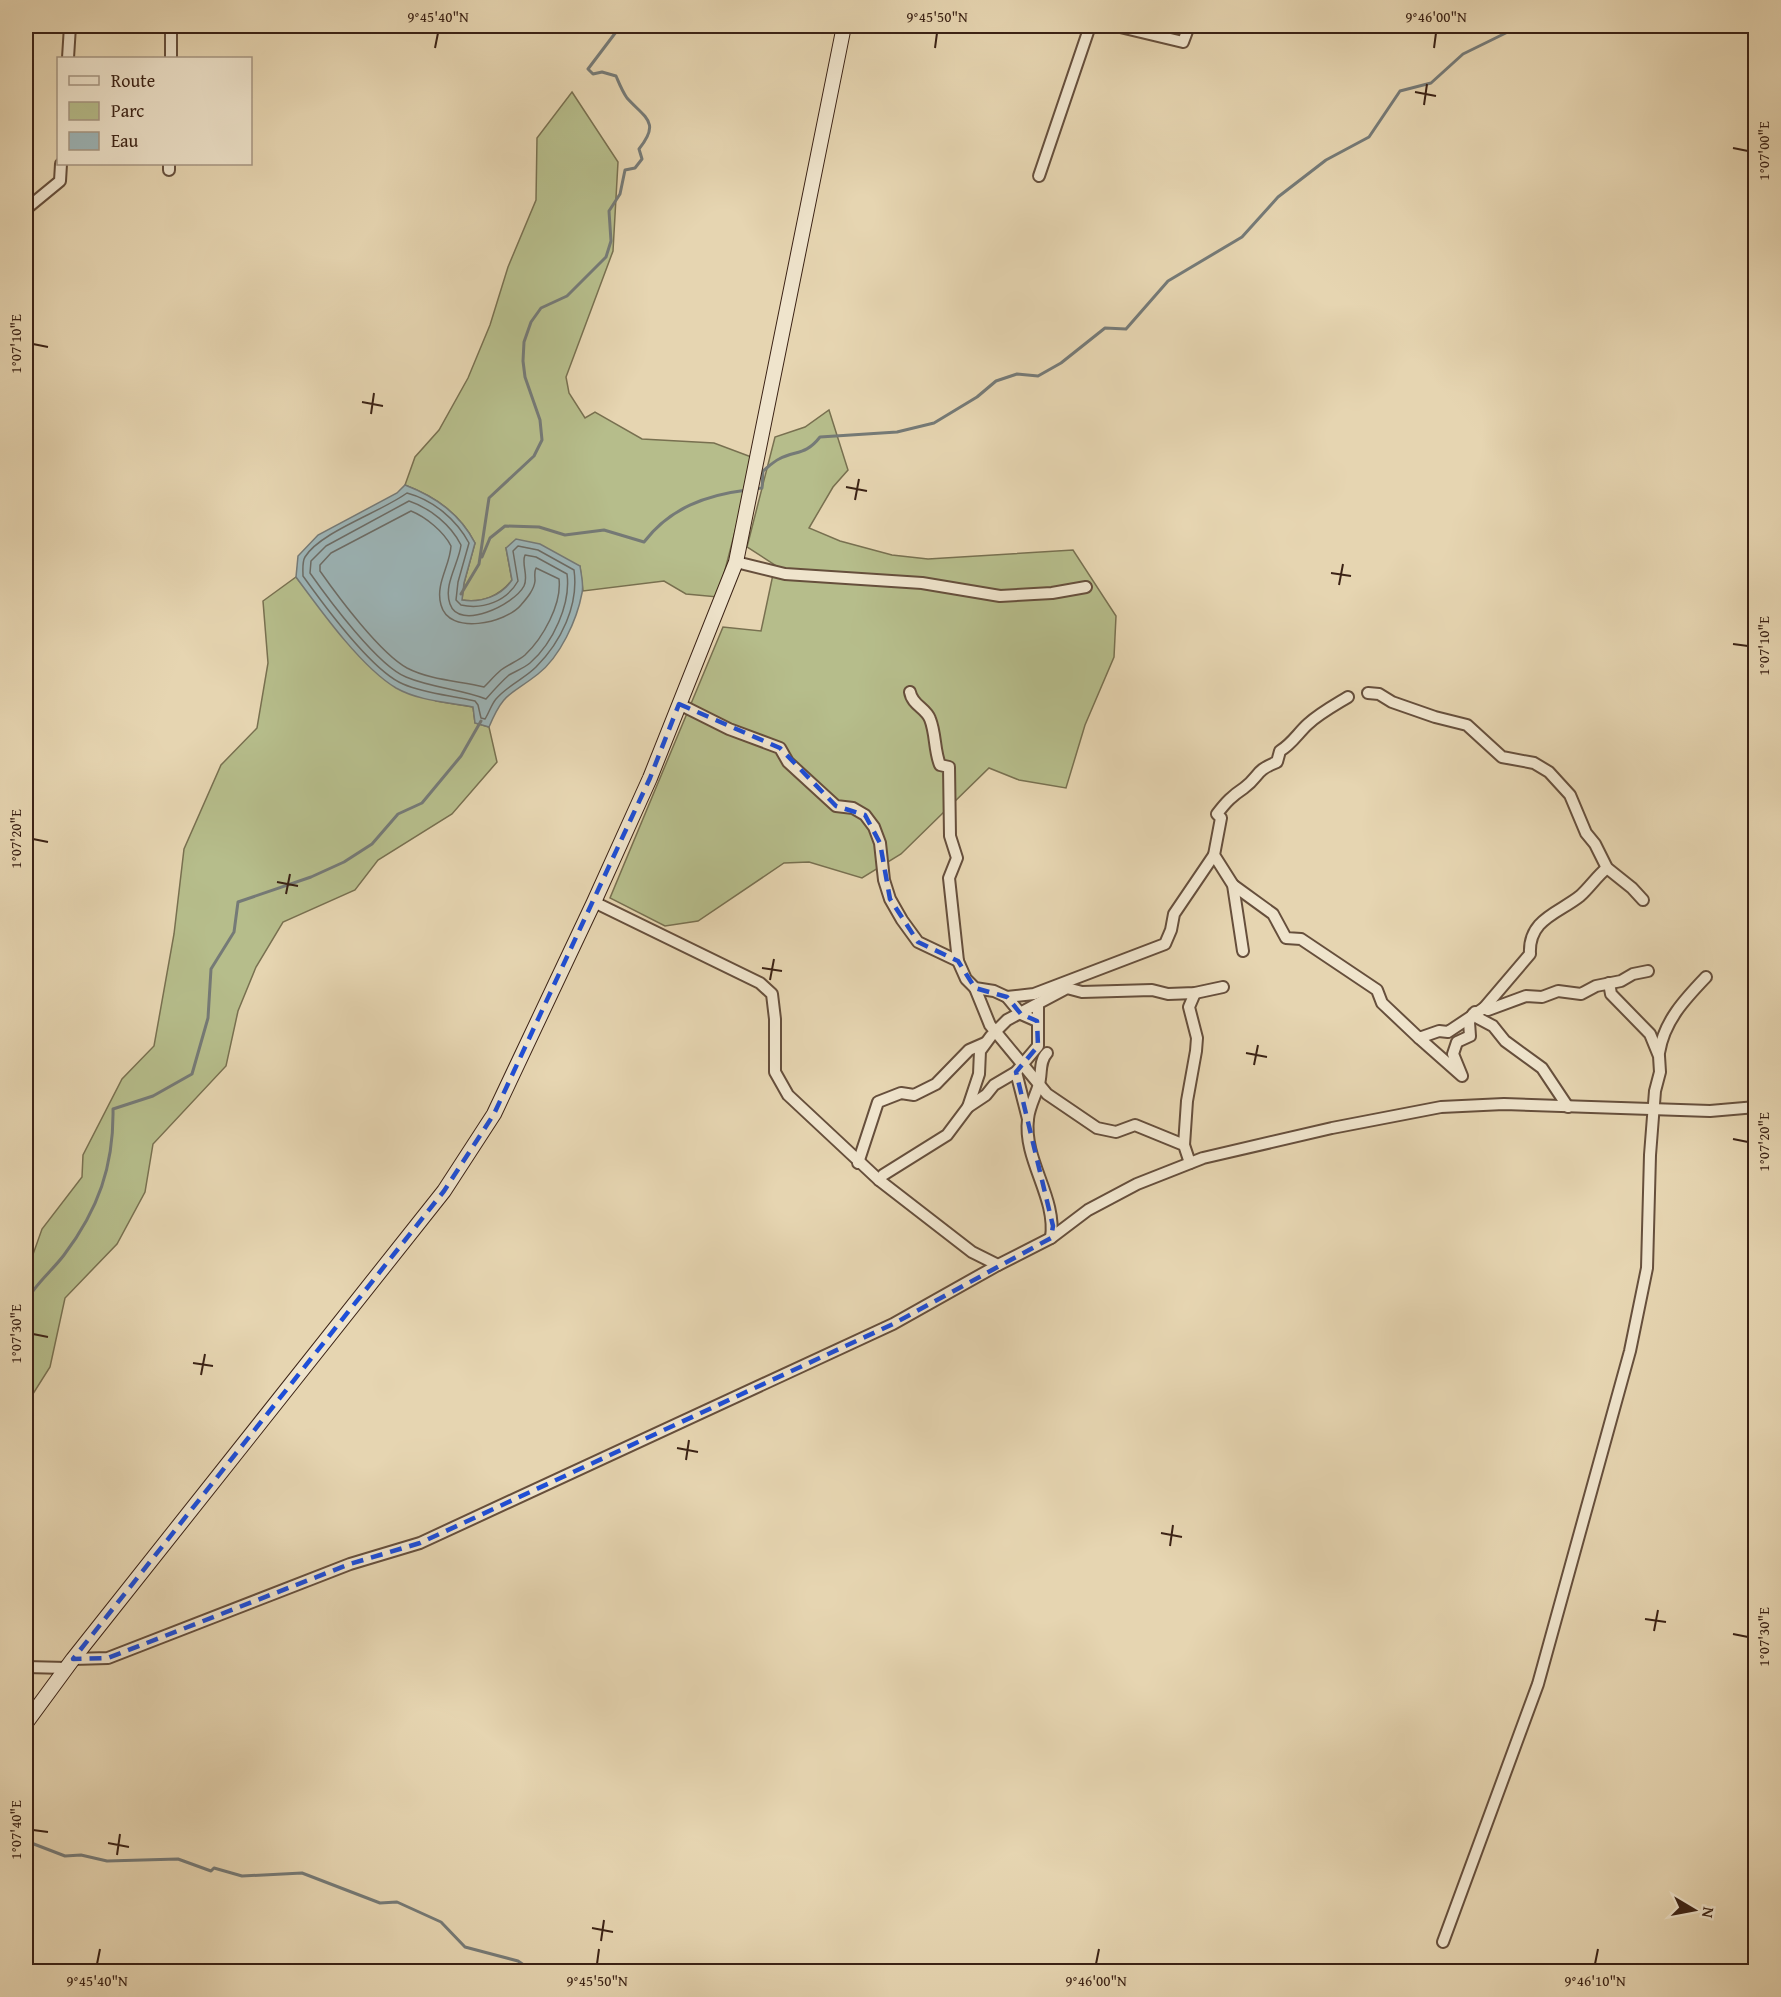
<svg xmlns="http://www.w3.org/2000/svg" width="1781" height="1997" font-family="'Gentium Book Plus',serif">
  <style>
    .green { fill: #b6bd8b; stroke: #787050; stroke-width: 1.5 }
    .water { fill: #9cb5b8; stroke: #757a77; stroke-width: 1.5 }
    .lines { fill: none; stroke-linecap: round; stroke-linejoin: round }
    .shore { stroke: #6c6c66; stroke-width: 1.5 }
    .stream { stroke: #757a77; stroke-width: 3 }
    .street-casing { stroke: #664f3c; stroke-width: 14 }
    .secondary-casing { stroke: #3b2215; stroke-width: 16 }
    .street { stroke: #efe4cc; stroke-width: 10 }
    .secondary { stroke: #efe4cc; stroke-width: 14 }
    .marked { fill: none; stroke: #1d4ed8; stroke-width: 4.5; stroke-dasharray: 12 8; stroke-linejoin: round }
    .ticks { fill: none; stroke: #3b2215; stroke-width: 2 }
    .neatline { fill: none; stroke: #3b2215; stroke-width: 2 }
    .ticks-label { font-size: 15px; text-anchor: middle; fill: #3b2215 }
  </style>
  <rect width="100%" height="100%" fill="#e6d5b1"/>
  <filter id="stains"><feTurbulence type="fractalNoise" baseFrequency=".00333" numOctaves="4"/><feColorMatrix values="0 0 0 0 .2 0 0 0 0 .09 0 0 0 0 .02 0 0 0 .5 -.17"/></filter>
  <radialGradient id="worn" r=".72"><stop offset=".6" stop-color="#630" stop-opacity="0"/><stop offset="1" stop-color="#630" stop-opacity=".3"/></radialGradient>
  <g class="green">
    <path d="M 572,92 L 618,162 L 613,251 L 566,377 L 569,393 L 585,418 L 595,412 L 642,439 L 714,443 L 754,458 L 718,597 L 686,594 L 664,581 L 583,591 L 580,566 L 506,548 L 512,580 C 500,596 482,603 462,600 L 464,583 L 475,543 C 460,514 436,497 405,485 L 415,457 L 439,430 L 468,378 L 490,325 L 508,267 L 536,200 L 537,138 Z"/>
    <path d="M 829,410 L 848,470 L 833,487 L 809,528 L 840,541 L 892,555 L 928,559 L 1073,550 L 1116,616 L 1114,657 L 1085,725 L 1066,788 L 1019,780 L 989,768 L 901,854 L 862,878 L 809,862 L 784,863 L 698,921 L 665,926 L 610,898 L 723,627 L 761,631 L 775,565 L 747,547 L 775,437 L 805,427 Z"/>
    <path d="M 296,577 L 349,644 L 436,701 L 473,707 L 475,723 L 489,727 L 497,762 L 452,814 L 378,860 L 355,890 L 283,922 L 256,967 L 238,1011 L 226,1066 L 153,1144 L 145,1192 L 117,1244 L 65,1298 L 50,1367 L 26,1405 L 26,1274 L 42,1229 L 82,1177 L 83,1155 L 122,1079 L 154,1046 L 174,934 L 184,849 L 221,765 L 257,728 L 268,663 L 263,601 Z"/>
  </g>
  <path class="water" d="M 405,485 C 436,497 460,514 475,543 L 464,583 L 462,600 C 482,603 501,596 512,580 L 506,548 L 516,539 L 540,544 L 580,566 C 581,574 584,585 582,593 C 577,620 560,657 538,674 C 510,696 504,691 489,727 L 475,723 L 473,707 C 447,702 419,701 396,688 C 361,667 321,611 296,577 L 298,556 L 318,535 L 397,493 Z"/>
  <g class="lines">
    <g class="shore">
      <path d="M 407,493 C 433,500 456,519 469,543 L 458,582 L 456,600 L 461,605 C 483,610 507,601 518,581 L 513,551 L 518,546 L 538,550 L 574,570 C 579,605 561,642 536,667 C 524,679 508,685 496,699 C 491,705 489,713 485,719 L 481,718 L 478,705 L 475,701 C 450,695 426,694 403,684 C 372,671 323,604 303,576 C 303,570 302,562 305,557 C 320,532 381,512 407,493 Z"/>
      <path d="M 409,501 C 430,508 451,525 461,545 C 459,563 443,585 450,604 C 459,631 514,605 524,586 C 529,576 521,564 525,555 L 536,557 L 567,574 C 571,604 553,643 530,663 C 524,668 516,671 509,675 C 501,682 493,691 486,699 C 461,689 432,688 406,677 C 378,666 329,600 310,573 L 311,561 L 326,546 Z"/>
      <path d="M 411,511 C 426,517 444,532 451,546 C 450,566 435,584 441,605 C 449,636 506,623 521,605 C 527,598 534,590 535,581 C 535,575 534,572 536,568 L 559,579 C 562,604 543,638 525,655 C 518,661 509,664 501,670 C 495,675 490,681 484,687 C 459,681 430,680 407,668 C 380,653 339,598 320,571 L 320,565 L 331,553 Z"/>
    </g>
    <g class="stream">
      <path d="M 754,489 L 762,488 L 763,471 C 768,467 773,462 779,459 C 796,450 805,456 820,437 L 897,432 L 934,423 L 977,397 L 996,381 L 1017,374 L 1038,376 L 1061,363 L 1105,328 L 1126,329 L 1168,281 L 1242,237 L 1278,197 L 1326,160 L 1369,137 L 1400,91 L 1431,83 L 1463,54 L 1520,26"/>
      <path d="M 482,557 L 490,538 L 505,526 L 539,527 L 565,535 L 604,530 L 644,542 C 670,508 706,495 747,490"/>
      <path d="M 461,594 L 479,564 L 489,498 L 534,456 L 542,440 L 540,420 L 525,377 L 523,361 L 524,342 L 531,322 L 541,308 L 567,296 L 606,257 L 611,241 L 609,211 L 620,194 L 625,170 L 635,168 L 642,159 L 639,149 C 661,122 645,118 627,98 C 622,91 619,83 616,76 L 602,72 L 593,74 L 588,69 L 616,32 L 617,26"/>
      <path d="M 26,1302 C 34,1285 52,1271 64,1255 C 98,1210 114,1166 113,1109 L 153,1096 L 192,1074 L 208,1018 L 211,969 L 234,932 L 238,902 L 311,877 L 344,862 L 372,844 L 398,814 L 422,803 L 461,756 L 481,721"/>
      <path d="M 26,1841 L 65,1856 L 81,1855 L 107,1861 L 178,1859 L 211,1871 L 214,1868 L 242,1876 L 302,1873 L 380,1903 L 397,1902 L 441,1922 L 465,1947 L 518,1961 L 534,1972"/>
    </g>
    <defs>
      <g id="street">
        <path d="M 171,26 L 171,58"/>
        <path d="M 1116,26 L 1183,42 L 1189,26"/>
        <path d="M 68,58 L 70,26"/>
        <path d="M 169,170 L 169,164"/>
        <path d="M 1039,176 L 1090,26"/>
        <path d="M 26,209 L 60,181 L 61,164"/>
        <path d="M 736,562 L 785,574 L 922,583 L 1000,596 L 1052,593 L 1086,587"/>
        <path d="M 910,692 C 912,705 926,708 930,719 C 936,734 934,750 940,765 L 949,767 L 950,836 L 957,858 L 949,878 L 958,961 L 966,979 L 975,988 L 994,991 L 1007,997 L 1021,1014 L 1037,1021"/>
        <path d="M 1368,693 L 1379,694 L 1392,702 L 1435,717 L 1467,725 L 1502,757 L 1534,763 L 1549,772 L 1570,795 L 1586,833 L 1595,844 L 1607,868 L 1632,888 L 1643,900"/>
        <path d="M 679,704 L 729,729 L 780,748 L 788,762 L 836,806 L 853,808 L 865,815 L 874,827 L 880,843 L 884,880 L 890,899 L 902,920 L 918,942 L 958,961"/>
        <path d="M 1233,885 L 1273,914 L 1286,938 L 1301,939 L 1377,990 L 1382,1003 L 1419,1038 L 1439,1031 L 1448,1032 L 1484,1008 L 1488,1010 L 1526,996 L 1542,997 L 1558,991 L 1581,994 L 1596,986 L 1621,981 L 1633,974 L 1648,971"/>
        <path d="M 594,902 L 760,983 L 772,994 L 775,1019 L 775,1072 L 788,1095 L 879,1180 L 972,1252 L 998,1265 L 1051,1238 L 1088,1210 L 1137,1184 L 1203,1158 L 1332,1128 L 1441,1107 L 1504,1104 L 1710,1111 L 1756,1107"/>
        <path d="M 1243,951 L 1233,885 L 1214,855 L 1221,818 L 1217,814 C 1226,802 1232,796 1244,788 C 1260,776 1254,771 1277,762 L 1280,751 C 1292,744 1298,733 1308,724 C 1320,713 1335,705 1348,697"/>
        <path d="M 975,988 L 990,1025 L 1047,1094 L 1097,1128 L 1116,1132 L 1135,1125 L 1184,1145 L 1190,1163"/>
        <path d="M 1007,997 L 1034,994 L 1165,944 L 1171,930 L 1174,914 L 1214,855"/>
        <path d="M 1484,1008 L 1530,954 C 1528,919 1559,913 1580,896 C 1590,887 1597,876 1607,868"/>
        <path d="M 1475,1012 L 1478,1018 L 1493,1026 L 1505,1041 L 1542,1068 L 1568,1107"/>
        <path d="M 1419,1038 L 1462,1076 L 1453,1054 L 1457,1042 L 1470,1036 L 1469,1022 L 1473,1014"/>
        <path d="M 1047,1053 C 1039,1061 1042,1073 1039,1084 C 1036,1095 1029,1107 1028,1119 C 1023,1160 1057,1197 1051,1238"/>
        <path d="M 1659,1053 C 1664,1021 1685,999 1706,977"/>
        <path d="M 1016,1072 L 1028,1119"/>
        <path d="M 968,1107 L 979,1074 L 980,1051 L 991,1036 L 1007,1020 L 1067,988 L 1082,992 L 1152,990 L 1168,994 L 1195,993 L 1223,987"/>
        <path d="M 1184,1145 L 1187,1101 L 1196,1051 L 1197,1038 L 1189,1007 L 1195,993"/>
        <path d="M 858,1163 L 878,1102 L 901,1093 L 914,1095 L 936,1084 L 969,1050 L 985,1043"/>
        <path d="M 879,1180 L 883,1175 L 947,1135 L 968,1107 L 986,1095 L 994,1085 L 1016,1072 L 1038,1046 L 1038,1004"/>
        <path d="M 73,1659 L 108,1658 L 350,1564 L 420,1543 L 893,1324 L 998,1265"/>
        <path d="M 26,1667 L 66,1668"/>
        <path d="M 1443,1942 L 1538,1684 L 1630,1351 L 1647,1268 L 1650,1155 L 1655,1091 L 1660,1072 L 1659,1056 L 1650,1034 L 1611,994 L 1609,983"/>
      </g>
      <path id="secondary" d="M 26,1723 L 73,1659 L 444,1191 L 494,1114 L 594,902 L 650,778 L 736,562 L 844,26"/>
    </defs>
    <use href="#street" class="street-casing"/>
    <use href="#secondary" class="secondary-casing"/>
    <use href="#street" class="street"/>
    <use href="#secondary" class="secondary"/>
  </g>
  <path class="marked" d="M 679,704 L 780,748 L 836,806 L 865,815 L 880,843 L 890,899 L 918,942 L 958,961 L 975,988 L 1007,997 L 1021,1014 L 1037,1021 L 1038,1046 L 1016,1072 L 1053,1226 L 1051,1238 L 893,1324 L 420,1543 L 350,1564 L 108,1658 L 73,1659 L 444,1191 L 494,1114 L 650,778 Z"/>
  <path class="ticks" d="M 435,48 L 438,33M 935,48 L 937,33M 1434,48 L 1436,33M 1415,92 L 1436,96M 1424,105 L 1427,84M 1733,148 L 1748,151M 33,344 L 48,347M 362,402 L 383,406M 371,414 L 374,393M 846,487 L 867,491M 855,500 L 859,479M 1331,573 L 1351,576M 1339,585 L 1343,564M 1733,644 L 1748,646M 33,839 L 48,842M 277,882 L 298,886M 286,894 L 290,874M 762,968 L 782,971M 770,980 L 774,959M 1246,1053 L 1267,1057M 1254,1065 L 1258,1045M 1733,1139 L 1748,1142M 33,1334 L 48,1337M 193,1363 L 213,1366M 201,1375 L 205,1354M 677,1448 L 698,1452M 686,1460 L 689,1440M 1161,1533 L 1182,1537M 1170,1546 L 1173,1525M 1645,1619 L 1666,1622M 1654,1631 L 1658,1610M 1733,1634 L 1748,1637M 33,1830 L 48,1832M 108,1843 L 129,1847M 117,1855 L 120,1834M 592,1928 L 613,1932M 601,1941 L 604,1920M 97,1964 L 100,1949M 597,1964 L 599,1949M 1096,1964 L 1099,1949M 1595,1964 L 1598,1949"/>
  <rect width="1781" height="1997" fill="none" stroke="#e6d5b1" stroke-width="66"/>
  <rect x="57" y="57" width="195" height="108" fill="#efe4cc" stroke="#a79683" stroke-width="1.5"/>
  <rect x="69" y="76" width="30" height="9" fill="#efe4cc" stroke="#a79683" stroke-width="1.5"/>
  <text x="111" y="87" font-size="18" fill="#3b2215">Route</text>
  <rect x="69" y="102" width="30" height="18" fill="#b6bd8b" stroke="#a79683" stroke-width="1.5"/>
  <text x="111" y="117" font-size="18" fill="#3b2215">Parc</text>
  <rect x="69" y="132" width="30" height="18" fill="#9cb5b8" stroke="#a79683" stroke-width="1.5"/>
  <text x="111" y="147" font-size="18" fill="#3b2215">Eau</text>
  <g transform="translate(1694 1910) rotate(100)" stroke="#efe4cc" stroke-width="4.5" paint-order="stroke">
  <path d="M0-4.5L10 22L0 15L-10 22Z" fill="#3b2215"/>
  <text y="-9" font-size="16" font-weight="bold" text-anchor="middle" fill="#3b2215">N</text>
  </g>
  <rect x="33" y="33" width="1715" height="1931" class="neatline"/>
  <g class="ticks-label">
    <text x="438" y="22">9°45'40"N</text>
    <text x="937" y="22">9°45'50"N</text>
    <text x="1436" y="22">9°46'00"N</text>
    <text transform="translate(1764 151) rotate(-90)" y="5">1°07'00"E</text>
    <text transform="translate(16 344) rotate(-90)" y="5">1°07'10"E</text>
    <text transform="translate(1764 646) rotate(-90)" y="5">1°07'10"E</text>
    <text transform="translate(16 839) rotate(-90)" y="5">1°07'20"E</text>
    <text transform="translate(1764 1142) rotate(-90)" y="5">1°07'20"E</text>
    <text transform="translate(16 1334) rotate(-90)" y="5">1°07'30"E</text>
    <text transform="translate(1764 1637) rotate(-90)" y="5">1°07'30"E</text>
    <text transform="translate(16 1830) rotate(-90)" y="5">1°07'40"E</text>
    <text x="97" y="1986">9°45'40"N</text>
    <text x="597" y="1986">9°45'50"N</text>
    <text x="1096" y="1986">9°46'00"N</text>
    <text x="1595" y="1986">9°46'10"N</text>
  </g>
  <rect width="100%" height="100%" filter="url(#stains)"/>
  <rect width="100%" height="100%" fill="url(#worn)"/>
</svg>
